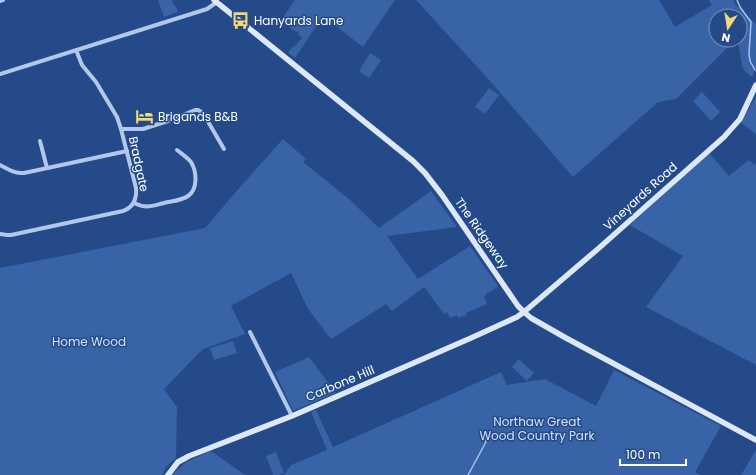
<svg xmlns="http://www.w3.org/2000/svg" width="756" height="475" font-family="Poppins,sans-serif">
  <style>
    .green { fill: #3863a7; fill-rule: evenodd }
    .lines { fill: none; stroke-linecap: round; stroke-linejoin: round }
    .stream { stroke: #a6c1eb; stroke-width: 1.5 }
    .street { stroke: #b2c7ea; stroke-width: 4 }
    .secondary { stroke: #dce7f8; stroke-width: 5.5 }
    .labels { text-anchor: middle; dominant-baseline: central; stroke-width: 3; stroke-linejoin: round; paint-order: stroke }
    .poi-label { font-size: 12px; fill: #fff; stroke: #244a8a; text-anchor: start }
    .street-label { font-size: 12px; fill: #fff; stroke: #244a8a }
    .park-label { font-size: 12px; fill: #d6e3f8; stroke: #244a8a }
  </style>
  <rect width="100%" height="100%" fill="#244a8a"/>
  <g class="green">
    <path d="M 158,0 L 172,0 L 174,6 L 176,6 L 178,12 L 164,17 Z"/>
    <path d="M 295,0 L 395,0 L 363,47 L 323,16 L 295,58 L 288,53 L 292,47 L 294,47 L 302,38 L 298,34 L 298,32 L 296,31 C 290,30 289,26 286,22 C 285,21 283,20 282,19 Z"/>
    <path d="M 416,0 L 659,0 L 675,27 L 712,5 L 709,0 L 734,0 L 734,3 L 756,24 L 756,67 L 752,77 L 745,71 L 742,66 L 738,41 L 728,47 L 676,99 L 658,102 L 573,177 L 491,82 ZM 716,16 L 740,16 L 740,40 L 716,40 Z"/>
    <path d="M 370,53 L 381,60 L 369,78 L 359,71 Z"/>
    <path d="M 489,88 L 499,95 L 485,114 L 475,107 Z"/>
    <path d="M 702,92 L 720,112 L 711,121 L 693,101 Z"/>
    <path d="M 756,96 L 756,134 L 741,123 Z"/>
    <path d="M 283,139 L 306,159 L 303,162 L 349,199 L 379,228 L 431,191 L 457,227 L 387,236 L 418,279 L 470,246 L 498,286 L 495,289 L 486,294 L 486,296 L 484,297 L 487,304 L 466,313 L 467,315 L 458,318 L 457,315 L 450,318 L 447,312 L 444,314 L 424,287 L 392,311 L 386,304 L 331,339 L 308,309 L 291,273 L 231,306 L 245,334 L 203,349 L 164,389 L 177,407 L 176,458 L 166,467 L 162,475 L 0,475 L 0,268 L 205,228 L 240,187 Z"/>
    <path d="M 709,153 L 729,176 L 749,160 L 755,165 L 756,163 L 756,365 L 646,307 L 683,256 L 630,225 Z"/>
    <path d="M 233,341 L 237,353 L 214,360 L 210,348 Z"/>
    <path d="M 309,357 L 336,393 L 293,411 L 275,372 Z"/>
    <path d="M 519,359 L 534,373 L 527,381 L 512,367 Z"/>
    <path d="M 614,370 L 721,426 L 695,472 L 700,475 L 284,475 L 291,465 L 327,450 L 311,412 L 316,410 L 333,447 L 501,372 L 507,385 L 545,379 L 596,406 Z"/>
    <path d="M 756,450 L 756,475 L 741,475 Z"/>
    <path d="M 211,451 L 245,475 L 172,475 L 186,462 Z"/>
    <path d="M 276,452 L 284,473 L 279,475 L 273,475 L 266,456 Z"/>
  </g>
  <g class="lines">
    <g class="stream">
      <path d="M 737,0 L 740,7 L 751,22 L 749,54 L 750,61 L 755,70"/>
      <path d="M 468,475 L 486,442 L 485,432"/>
    </g>
    <g class="street">
      <path d="M 0,1 L 3,0"/>
      <path d="M 0,74 L 207,9 L 217,2"/>
      <path d="M 121,129 L 143,129 L 171,120 L 195,110 L 198,110 L 203,113 L 224,149"/>
      <path d="M 40,141 L 47,168"/>
      <path d="M 0,165 C 8,169 15,174 24,173 L 127,151"/>
      <path d="M 134,203 C 146,209 152,206 164,203 C 171,201 181,201 188,196 C 198,189 197,172 191,162 C 187,157 182,154 177,150"/>
      <path d="M 0,234 L 7,235 L 11,235 L 123,211 C 134,207 137,199 136,188 L 121,129 L 117,117 L 96,82 L 82,65 L 76,50"/>
      <path d="M 250,332 L 292,416"/>
    </g>
    <g class="secondary">
      <path d="M 214,0 L 413,161 L 425,173 L 442,195 L 518,306 L 524,312 L 531,318 L 566,338 L 756,440"/>
      <path d="M 168,475 L 178,462 L 189,456 L 292,416 L 471,338 L 517,317 L 524,312 L 599,248 L 724,137 L 740,119 L 756,85"/>
    </g>
  </g>
  <defs>
    <symbol id="bus-bare" viewBox="-9 -9 18 18"><path d="M-5-6H5V4H4V6H2V4H-2V6H-4V4H-5ZM-3.5-4V0h7V-4ZM-3.5 1.2v1.5H-2V1.2ZM2 1.2v1.5H3.5V1.2Z" fill="#f4d875" stroke="#244a8a" stroke-width="2.5" paint-order="stroke"/></symbol>
    <symbol id="hotel-bare" viewBox="-9 -9 18 18"><path d="M-6-4.5h1.5V1H6V5H4.5V3h-9V5H-6ZM-4 0a1.8 1.8 0 1 1 3.6 0ZM.5 0V-2.5h3Q6-2.5 6 0Z" fill="#f4d875" stroke="#244a8a" stroke-width="2.5" paint-order="stroke"/></symbol>
  </defs>
  <g fill-rule="evenodd">
    <use href="#bus-bare" x="228" y="8" width="25" height="25"/>
    <use href="#hotel-bare" x="132" y="104" width="25" height="25"/>
  </g>
  <g class="labels">
    <g class="poi-label">
      <text x="254" y="20">Hanyards Lane</text>
      <text x="158" y="116">Brigands B&amp;B</text>
    </g>
    <g class="street-label">
      <text transform="translate(139 164) rotate(78)">Bradgate</text>
      <text transform="translate(640 196) rotate(-42)">Vineyards Road</text>
      <text transform="translate(482 233) rotate(55)">The Ridgeway</text>
      <text transform="translate(340 383) rotate(-23)">Carbone Hill</text>
    </g>
    <g class="park-label">
      <text x="89" y="341">Home Wood</text>
      <text x="537" y="421">Northaw Great<tspan x="537" dy="14">Wood Country Park</tspan></text>
    </g>
  </g>
  <g transform="translate(728 28) rotate(192)"><circle r="19" fill="#244a8a" stroke="#7c92b9"/>
  <path d="M0-3L7 15L0 10L-7 15Z" fill="#f4d875"/>
  <text y="-6" font-size="11" font-weight="bold" text-anchor="middle" fill="#ffffff">N</text>
  </g>
  <path d="M620 459v6h66v-6" fill="none" stroke="#ffffff" stroke-width="2"/>
  <text x="626" y="459" font-size="12" fill="#ffffff" stroke="#244a8a" stroke-width="3" paint-order="stroke">100 m</text>
</svg>
